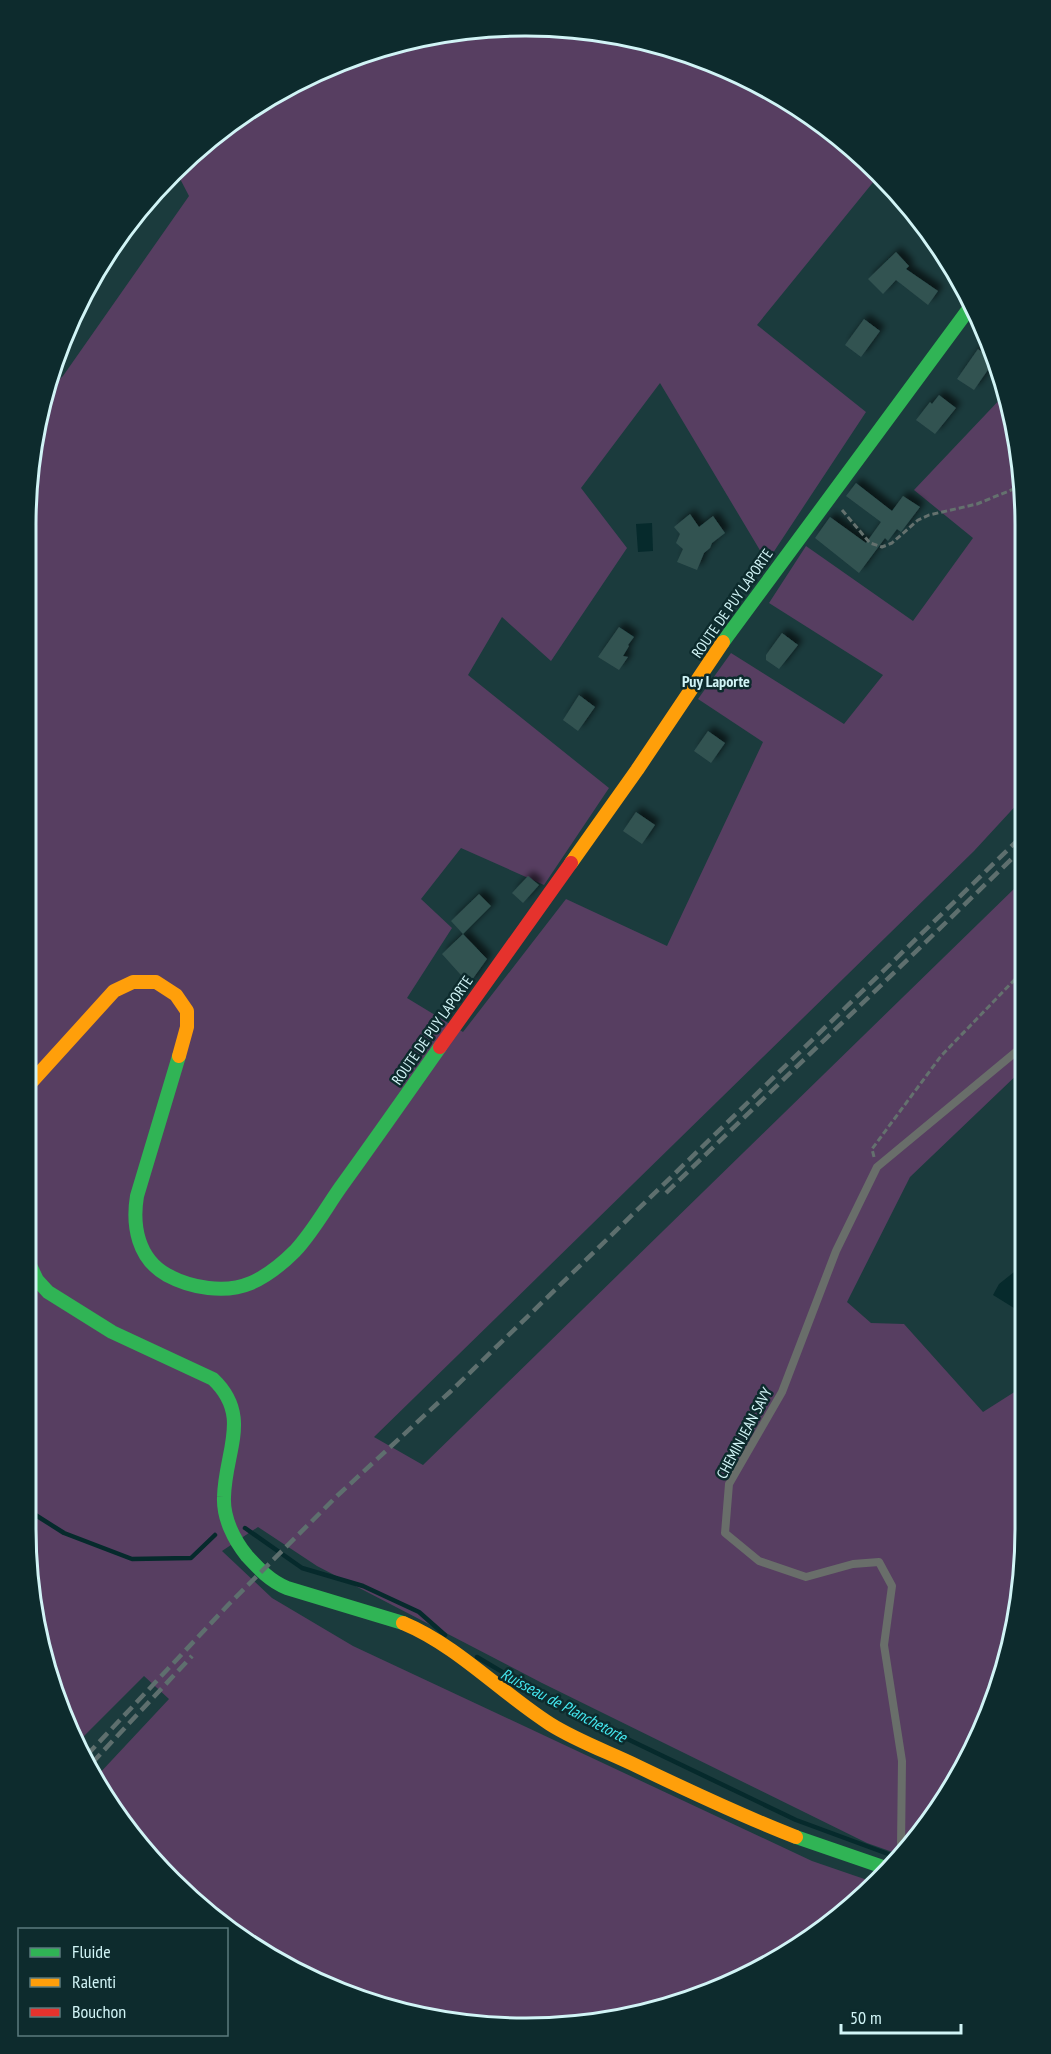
<svg xmlns="http://www.w3.org/2000/svg" width="1051" height="2054" font-family="'PT Sans Narrow',sans-serif">
  <style>
    .green { fill: #573e61 }
    .water { fill: #062a2c }
    .lines { fill: none; stroke-linecap: round; stroke-linejoin: round }
    .stream { stroke: #062a2c; stroke-width: 4.5 }
    .building { fill: #335251; filter: url(#shadow) }
    .path { stroke: #64716e; stroke-width: 3; stroke-dasharray: 6 3; stroke-linecap: butt }
    .lane { stroke: #696e6a; stroke-width: 8 }
    .fast { stroke: #30b455; stroke-width: 14 }
    .slow { stroke: #ff9f0a; stroke-width: 14 }
    .jam { stroke: #e5322d; stroke-width: 14 }
    .rail { stroke: #5e6f6e; stroke-width: 4.5; stroke-dasharray: 12 6; stroke-linecap: butt }
    .labels { text-anchor: middle; dominant-baseline: central; stroke-width: 5; stroke-linejoin: round; paint-order: stroke }
    .street-label { font-size: 15px; fill: #d1f4f6; stroke: #0d2b2d }
    .neighbourhood-label { font-size: 16px; font-weight: bold; fill: #d1f4f6; stroke: #0d2b2d }
    .water-label { font-size: 16px; font-style: italic; fill: #44e8f0; stroke: #0d2b2d }
    .rim { fill: none; stroke: #d1f4f6; stroke-width: 3 }
  </style>
  <defs>
    <filter id="shadow"><feDropShadow dx="5" dy="-5" stdDeviation="3" flood-color="#0009"/></filter>
  </defs>
  <rect width="100%" height="100%" fill="#1b3b3d"/>
  <path class="green" d="M 559,27 L 655,43 L 747,77 L 855,149 L 879,175 L 757,325 L 866,412 L 767,562 L 660,383 L 581,488 L 627,548 L 551,661 L 502,617 L 468,675 L 609,788 L 544,885 L 461,848 L 421,899 L 452,928 L 407,998 L 463,1032 L 566,899 L 667,946 L 763,742 L 698,699 L 731,653 L 844,724 L 883,675 L 769,603 L 806,546 L 913,621 L 973,538 L 914,490 L 1004,395 L 1021,460 L 1022,799 L 974,851 L 374,1437 L 423,1465 L 1022,881 L 1023,1069 L 910,1177 L 847,1302 L 871,1323 L 904,1324 L 983,1412 L 1024,1386 L 1024,1561 L 1009,1658 L 974,1750 L 922,1833 L 901,1855 L 867,1843 L 542,1683 L 317,1566 L 258,1527 L 222,1551 L 272,1598 L 353,1646 L 812,1861 L 876,1883 L 855,1904 L 717,1990 L 559,2027 L 396,2012 L 248,1944 L 129,1833 L 98,1775 L 169,1699 L 144,1676 L 79,1741 L 52,1690 L 26,1529 L 26,1519 L 31,1514 L 26,1510 L 27,493 L 42,396 L 63,376 L 189,196 L 176,171 L 196,149 L 276,92 L 365,52 L 461,30 Z"/>
  <g class="water">
    <path d="M 652,523 L 653,551 L 638,552 L 636,524 Z"/>
    <path d="M 1024,1264 L 1024,1320 L 1014,1308 L 993,1295 L 999,1284 Z"/>
  </g>
  <g class="lines">
    <g class="stream">
      <path d="M 26,1509 L 64,1533 L 132,1559 L 191,1558 L 215,1535"/>
      <path d="M 245,1528 L 302,1568 L 363,1586 L 419,1612 L 445,1635"/>
      <path d="M 477,1657 L 565,1709 L 796,1820 L 899,1858"/>
    </g>
  </g>
  <g class="building">
    <path d="M 896,252 L 909,266 L 906,269 L 938,291 L 928,305 L 896,280 L 883,294 L 868,279 Z"/>
    <path d="M 864,319 L 880,331 L 861,357 L 845,345 Z"/>
    <path d="M 978,349 L 994,361 L 974,390 L 957,379 Z"/>
    <path d="M 939,395 L 956,408 L 935,434 L 916,420 L 930,402 L 932,404 Z"/>
    <path d="M 856,483 L 892,511 L 903,496 L 920,507 L 901,532 L 897,529 L 888,541 L 885,538 L 859,573 L 815,538 L 830,517 L 866,543 L 881,522 L 846,496 Z"/>
    <path d="M 690,514 L 699,527 L 713,516 L 725,533 L 712,543 L 710,548 L 704,553 L 697,570 L 677,562 L 683,549 L 676,543 L 680,534 L 674,527 Z"/>
    <path d="M 619,627 L 634,637 L 628,645 L 629,646 L 623,656 L 628,657 L 619,670 L 598,657 Z"/>
    <path d="M 782,633 L 798,645 L 779,669 L 766,660 L 766,655 Z"/>
    <path d="M 579,695 L 595,707 L 578,731 L 563,720 Z"/>
    <path d="M 708,731 L 725,743 L 711,763 L 694,751 Z"/>
    <path d="M 636,812 L 655,825 L 642,844 L 623,831 Z"/>
    <path d="M 528,876 L 539,885 L 523,903 L 512,893 Z"/>
    <path d="M 479,894 L 491,906 L 463,934 L 487,959 L 469,984 L 442,954 L 463,934 L 451,921 Z"/>
  </g>
  <g class="lines">
    <g class="path">
      <path d="M 842,510 L 870,543 L 882,547 L 892,543 L 918,520 L 929,515 L 977,504 L 1021,486"/>
      <path d="M 874,1157 L 872,1149 L 941,1056 L 1023,971"/>
    </g>
    <path class="lane" d="M 896,1861 L 901,1847 L 902,1761 L 884,1645 L 892,1586 L 879,1562 L 853,1564 L 806,1577 L 759,1561 L 725,1533 L 729,1484 L 782,1392 L 836,1251 L 877,1167 L 1023,1046"/>
    <g class="fast">
      <path d="M 723,642 L 971,306"/>
      <path d="M 179,1056 L 137,1196 C 132,1226 138,1259 167,1275 C 191,1288 225,1294 251,1283 C 267,1276 283,1263 295,1251 C 312,1233 326,1208 340,1188 C 374,1141 407,1094 440,1047"/>
      <path d="M 26,1257 L 37,1280 L 48,1292 L 112,1332 L 213,1379 C 252,1416 225,1451 224,1497 C 223,1518 234,1540 247,1556 C 259,1569 270,1581 287,1588 L 403,1623"/>
      <path d="M 796,1837 L 889,1869"/>
    </g>
    <g class="slow">
      <path d="M 571,863 L 637,770 L 723,642"/>
      <path d="M 26,1088 L 114,991 L 133,982 L 156,982 L 176,995 L 187,1011 L 187,1027 L 179,1056"/>
      <path d="M 403,1623 C 458,1646 500,1692 550,1724 C 577,1741 608,1752 637,1766 C 689,1791 742,1816 796,1837"/>
    </g>
    <path class="jam" d="M 440,1047 L 571,863"/>
    <g class="rail">
      <path d="M 666,1193 L 1022,849"/>
      <path d="M 87,1755 L 229,1604 L 337,1496 L 451,1391 L 1022,836"/>
      <path d="M 92,1763 L 192,1656"/>
    </g>
  </g>
  <g class="labels">
    <g class="street-label">
      <text transform="translate(732 603) rotate(-55)">ROUTE DE PUY LAPORTE</text>
      <text transform="translate(432 1030) rotate(-55)">ROUTE DE PUY LAPORTE</text>
      <text transform="translate(744 1433) rotate(-62)">CHEMIN JEAN SAVY</text>
    </g>
    <g class="neighbourhood-label">
      <text x="716" y="681">Puy Laporte</text>
    </g>
    <g class="water-label">
      <text transform="translate(564 1705) rotate(28)">Ruisseau de Planchetorte</text>
    </g>
  </g>
  <path d="M0 0H1051V2054H0ZM525 36H526A489 489 0 0 1 1015 525V1529A489 489 0 0 1 526 2018H525A489 489 0 0 1 36 1529V525A489 489 0 0 1 525 36Z" fill="#0d2b2d" fill-rule="evenodd"/>
  <path class="rim" d="M525 36H526A489 489 0 0 1 1015 525V1529A489 489 0 0 1 526 2018H525A489 489 0 0 1 36 1529V525A489 489 0 0 1 525 36Z"/>
  <rect x="18" y="1928" width="210" height="108" fill="#0d2b2d" stroke="#5b7b7d" stroke-width="1.5"/>
  <rect x="30" y="1948" width="30" height="9" fill="#30b455" stroke="#5b7b7d" stroke-width="1.5"/>
  <text x="72" y="1958" font-size="18" fill="#d1f4f6">Fluide</text>
  <rect x="30" y="1978" width="30" height="9" fill="#ff9f0a" stroke="#5b7b7d" stroke-width="1.5"/>
  <text x="72" y="1988" font-size="18" fill="#d1f4f6">Ralenti</text>
  <rect x="30" y="2008" width="30" height="9" fill="#e5322d" stroke="#5b7b7d" stroke-width="1.5"/>
  <text x="72" y="2018" font-size="18" fill="#d1f4f6">Bouchon</text>
  <path d="M841 2024v9h120v-9" fill="none" stroke="#d1f4f6" stroke-width="3"/>
  <text x="850" y="2024" font-size="18" fill="#d1f4f6" stroke="#0d2b2d" stroke-width="4.5" paint-order="stroke">50 m</text>
</svg>
